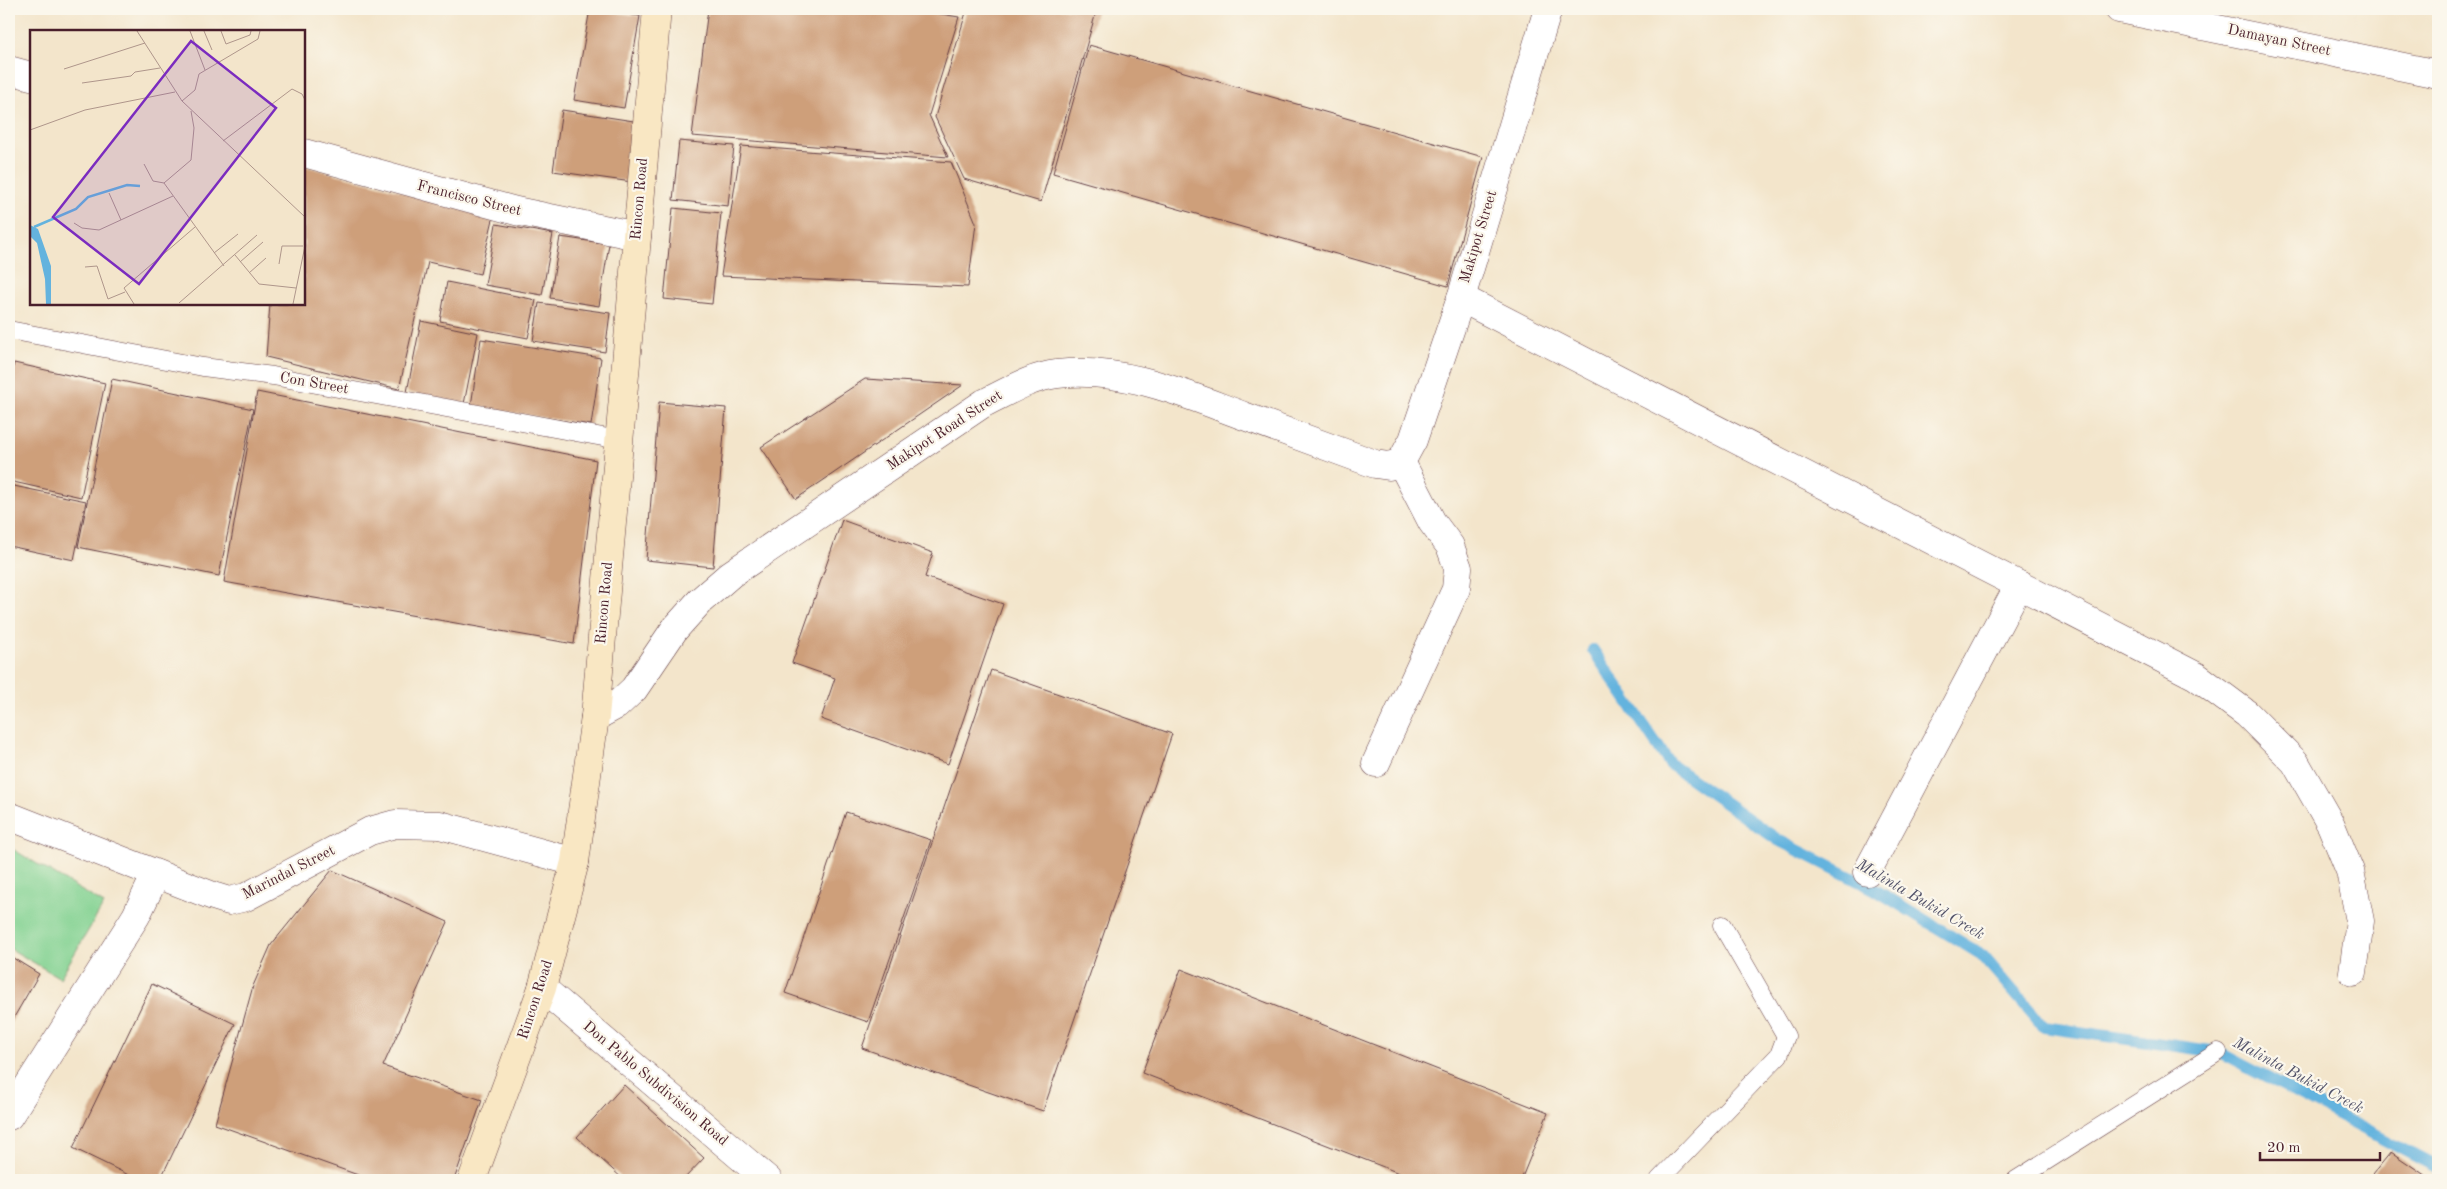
<svg xmlns="http://www.w3.org/2000/svg" width="2447" height="1189" font-family="'Old Standard TT',serif">
  <style>
    .green { fill: #83d292; stroke: #66785e }
    .lines { fill: none; stroke-linecap: round; stroke-linejoin: round }
    .stream { stroke: #64b3de; stroke-width: 12 }
    .building { fill: #ce9f7a }
    .lane-casing { stroke: #633d43; stroke-width: 19 }
    .street-casing { stroke: #633d43; stroke-width: 29 }
    .secondary-casing { stroke: #633d43; stroke-width: 29 }
    .lane { stroke: #fff; stroke-width: 18 }
    .street { stroke: #fff; stroke-width: 28 }
    .secondary { stroke: #f9e7c3; stroke-width: 28 }
    .labels { text-anchor: middle; dominant-baseline: central; stroke-width: 4.5; stroke-linejoin: round; paint-order: stroke }
    .street-label { font-size: 15px; fill: #4a1f2b; stroke: #fbf7ec }
    .water-label { font-size: 16px; font-style: italic; fill: #53536a; stroke: #fbf7ec }
    .inset-river { fill: none; stroke: #64b3de; stroke-width: 2.5 }
    .inset-road { fill: none; stroke: #af968b; stroke-width: 1 }
    .view { fill: #7b2cbf; fill-opacity: 0.15; stroke: #7b2cbf; stroke-width: 2.5 }
    .inset-edge { fill: none; stroke: #4a1f2b; stroke-width: 2.5 }
  </style>
  <rect width="100%" height="100%" fill="#fbf7ec"/>
  <filter id="ink" filterUnits="userSpaceOnUse"><feTurbulence type="fractalNoise" baseFrequency=".02" numOctaves="2"/><feDisplacementMap in="SourceGraphic" scale="10" xChannelSelector="R" yChannelSelector="G"/><feConvolveMatrix kernelMatrix="1 2 1 2 8 2 1 2 1" color-interpolation-filters="sRGB"/></filter>
  <filter id="wash" filterUnits="userSpaceOnUse"><feTurbulence type="fractalNoise" baseFrequency=".0096" numOctaves="4" result="noise"/><feDisplacementMap in="SourceGraphic" scale="20" xChannelSelector="R" yChannelSelector="G"/><feGaussianBlur stdDeviation="1.12" result="paint"/><feColorMatrix in="noise" values="0 0 0 0 0 0 0 0 0 0 0 0 0 0 0 0 0 1.4 0 .05"/><feComposite in="paint" operator="in"/></filter>
  <g filter="url(#wash)">
    <rect width="100%" height="100%" fill="#f3e5cb"/>
    <path class="green" d="M 9,847 L 104,904 L 60,978 L 9,948 Z"/>
    <g class="lines">
      <path class="stream" d="M 1593,650 L 1670,764 L 1778,840 L 1874,889 L 1982,955 L 2044,1027 L 2218,1052 L 2438,1168"/>
    </g>
    <g id="blocks">
      <g class="building">
        <path d="M 590,9 L 640,16 L 624,108 L 574,100 Z"/>
        <path d="M 708,9 L 911,9 L 959,17 L 929,115 L 948,157 L 692,136 Z"/>
        <path d="M 967,9 L 1097,9 L 1041,202 L 964,179 L 935,117 Z"/>
        <path d="M 1089,45 L 1483,157 L 1448,286 L 1053,173 Z"/>
        <path d="M 562,110 L 640,122 L 632,182 L 553,171 Z"/>
        <path d="M 679,141 L 734,146 L 728,206 L 673,200 Z"/>
        <path d="M 741,146 L 951,162 L 976,223 L 968,287 L 721,276 Z"/>
        <path d="M 304,166 L 494,215 L 480,274 L 428,262 L 399,389 L 266,357 L 270,304 L 304,304 Z"/>
        <path d="M 673,208 L 721,213 L 712,304 L 664,299 Z"/>
        <path d="M 496,224 L 553,234 L 542,295 L 485,285 Z"/>
        <path d="M 560,237 L 609,244 L 599,306 L 550,298 Z"/>
        <path d="M 447,282 L 536,300 L 528,338 L 440,321 Z"/>
        <path d="M 539,303 L 610,313 L 605,352 L 533,341 Z"/>
        <path d="M 421,321 L 478,333 L 464,404 L 407,392 Z"/>
        <path d="M 481,339 L 601,358 L 591,425 L 471,406 Z"/>
        <path d="M 14,363 L 105,383 L 81,497 L 9,481 L 9,389 Z"/>
        <path d="M 112,379 L 253,409 L 219,576 L 78,547 Z"/>
        <path d="M 865,379 L 963,385 L 796,499 L 761,447 Z"/>
        <path d="M 257,392 L 596,460 L 574,644 L 224,582 Z"/>
        <path d="M 659,402 L 726,408 L 713,567 L 646,560 Z"/>
        <path d="M 9,485 L 86,501 L 74,560 L 9,546 Z"/>
        <path d="M 842,520 L 933,553 L 925,577 L 1003,604 L 948,764 L 821,719 L 835,678 L 792,663 Z"/>
        <path d="M 991,670 L 1172,734 L 1043,1111 L 862,1048 Z"/>
        <path d="M 846,812 L 931,840 L 868,1022 L 785,993 Z"/>
        <path d="M 332,870 L 448,922 L 383,1066 L 482,1100 L 454,1180 L 372,1180 L 215,1124 L 253,986 L 271,945 Z"/>
        <path d="M 13,958 L 39,974 L 9,1026 L 9,965 Z"/>
        <path d="M 1181,969 L 1548,1113 L 1521,1180 L 1417,1180 L 1142,1073 Z"/>
        <path d="M 152,984 L 235,1024 L 160,1180 L 139,1180 L 73,1148 Z"/>
        <path d="M 624,1085 L 704,1158 L 683,1180 L 624,1180 L 577,1137 Z"/>
        <path d="M 2391,1152 L 2432,1180 L 2368,1180 Z"/>
      </g>
    </g>
  </g>
  <g filter="url(#ink)">
    <use href="#blocks" fill-opacity="0" stroke="#633d43" stroke-width="1"/>
    <g class="lines">
      <defs>
        <g id="lane">
          <path d="M 9,330 L 203,367 L 273,376 L 619,440"/>
          <path d="M 1659,1180 L 1779,1055 L 1786,1036 L 1722,925"/>
          <path d="M 2016,1180 L 2218,1052"/>
        </g>
        <g id="street">
          <path d="M 2119,9 L 2438,74"/>
          <path d="M 9,70 L 31,76"/>
          <path d="M 304,153 L 516,211 L 637,236"/>
          <path d="M 1461,298 L 2196,676 L 2247,714 L 2295,762 L 2331,825 L 2350,871 L 2360,921 L 2353,972"/>
          <path d="M 1401,462 L 1413,440 L 1461,298 L 1548,9"/>
          <path d="M 595,717 L 617,705 L 634,689 L 674,630 L 700,601 L 731,574 L 984,403 C 1007,392 1031,377 1057,374 C 1122,366 1185,394 1244,416 C 1288,432 1332,448 1375,464 L 1389,466 L 1401,462"/>
          <path d="M 1376,763 L 1456,589 L 1458,568 L 1450,546 L 1432,522 L 1401,462"/>
          <path d="M 9,816 L 213,896 L 229,901 L 246,897 L 370,831 L 395,824 L 440,825 L 575,862"/>
          <path d="M 1867,872 L 2019,585"/>
          <path d="M 542,988 L 768,1180"/>
          <path d="M 9,1116 L 136,916 L 156,874"/>
        </g>
        <path id="secondary" d="M 472,1180 L 542,988 L 575,862 L 595,717 L 657,9"/>
      </defs>
      <use href="#lane" class="lane-casing"/>
      <use href="#street" class="street-casing"/>
      <use href="#secondary" class="secondary-casing"/>
      <use href="#lane" class="lane"/>
      <use href="#street" class="street"/>
      <use href="#secondary" class="secondary"/>
    </g>
  </g>
  <g class="labels">
    <g class="street-label">
      <text transform="translate(2279 41) rotate(12)">Damayan Street</text>
      <text transform="translate(469 199) rotate(14)">Francisco Street</text>
      <text transform="translate(640 199) rotate(-85)">Rincon Road</text>
      <text transform="translate(1479 237) rotate(-73)">Makipot Street</text>
      <text transform="translate(314 384) rotate(10)">Con Street</text>
      <text transform="translate(945 431) rotate(-33)">Makipot Road Street</text>
      <text transform="translate(605 603) rotate(-85)">Rincon Road</text>
      <text transform="translate(289 873) rotate(-27)">Marindal Street</text>
      <text transform="translate(536 1000) rotate(-72)">Rincon Road</text>
      <text transform="translate(655 1084) rotate(40)">Don Pablo Subdivision Road</text>
    </g>
    <g class="water-label">
      <text transform="translate(1920 900) rotate(30)">Malinta Bukid Creek</text>
      <text transform="translate(2298 1076) rotate(28)">Malinta Bukid Creek</text>
    </g>
  </g>
  <g transform="translate(30 30)">
    <rect width="275" height="275" fill="#f3e5cb"/>
    <path d="M 0,195 L 8,199 L 21,236 L 21,274 L 16,274 L 15,249 L 7,213 L 0,206 Z" fill="#64b3de"/>
    <path class="inset-river" d="M 4,197 L 46,179 L 58,167 L 97,155 L 110,156"/>
    <path class="inset-road" d="M 107,1 L 152,71 L 275,187M 160,1 L 175,40M 174,1 L 182,20M 191,1 L 196,14 L 220,5 L 221,1M 34,39 L 115,13M 52,53 L 101,46 L 105,42 L 130,38M 152,71 L 165,60 L 169,44 L 228,9 L 230,1M 0,100 L 55,80 L 145,62M 193,111 L 262,59 L 272,64 L 275,70M 114,134 L 123,151 L 134,153M 134,153 L 194,236M 134,153 L 161,130 L 164,98 L 161,81M 79,163 L 91,190M 44,193 L 52,198 L 69,200 L 143,166M 184,223 L 208,204M 205,225 L 229,254 L 266,258M 210,232 L 233,212M 249,234 L 252,216 L 273,216M 55,237 L 67,236 L 78,269 L 95,262M 219,243 L 236,228M 149,273 L 227,205M 104,274 L 94,258 L 165,197M 263,274 L 275,216"/>
    <path class="view" d="M 161,11 L 246,78 L 109,254 L 23,187 Z"/>
    <rect width="275" height="275" class="inset-edge"/>
  </g>
  <rect width="2447" height="1189" fill="none" stroke="#fbf7ec" stroke-width="30"/>
  <path d="M2260 1152v8h120v-8" fill="none" stroke="#4a1f2b" stroke-width="2.5"/>
  <text x="2267" y="1152" font-size="15" fill="#4a1f2b" stroke="#fbf7ec" stroke-width="4" paint-order="stroke">20 m</text>
</svg>
